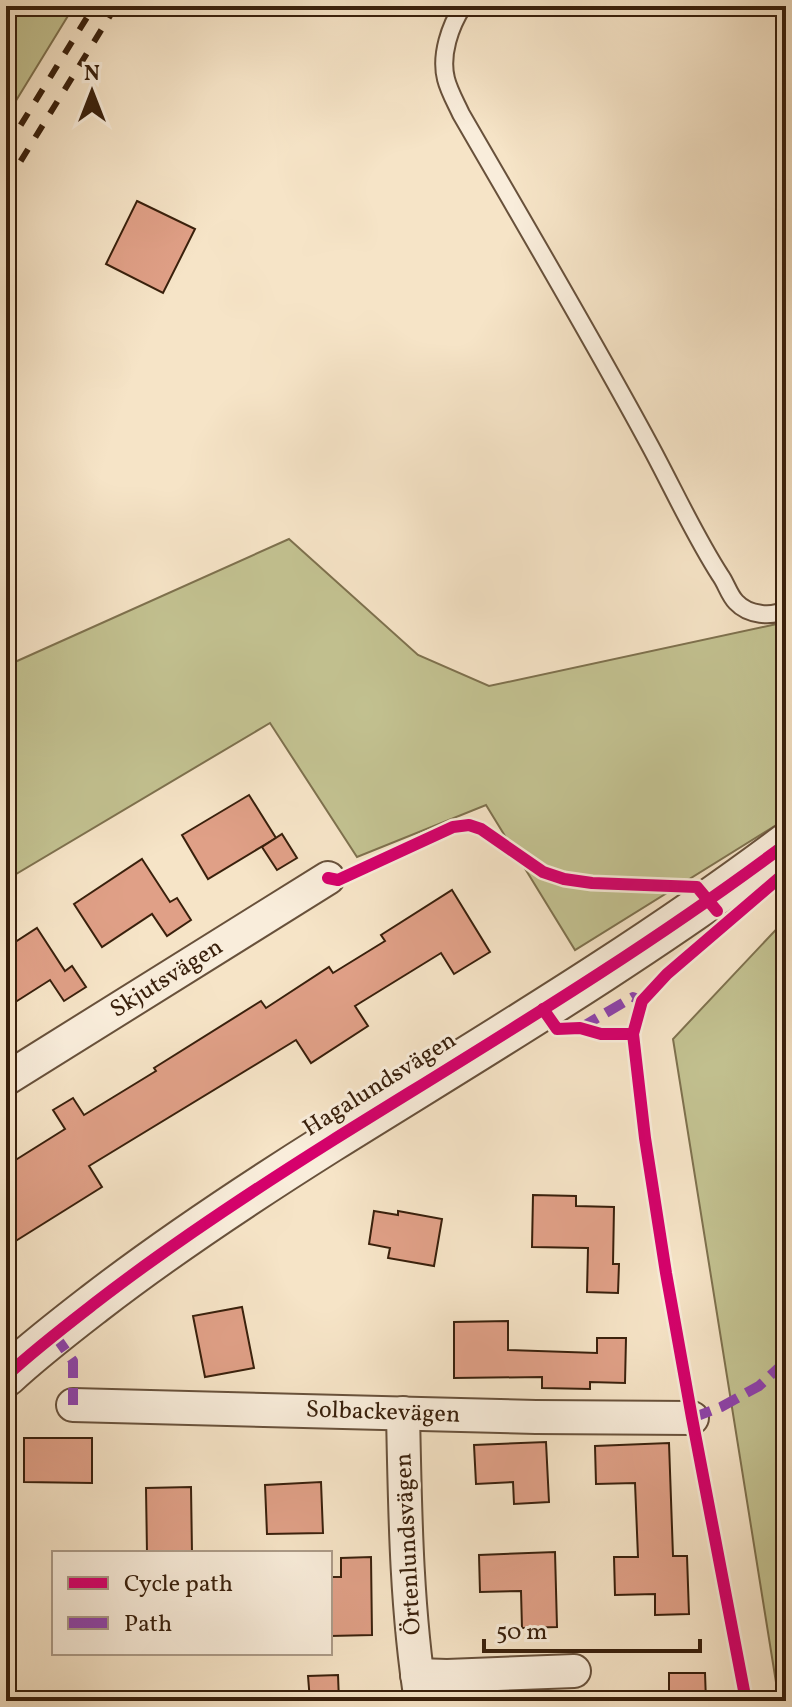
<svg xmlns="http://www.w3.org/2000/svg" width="792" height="1707" font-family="Vollkorn,serif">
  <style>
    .green { fill: #c3c291; stroke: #7e714e; stroke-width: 2 }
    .building { fill: #e0a087; stroke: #39200c; stroke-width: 2 }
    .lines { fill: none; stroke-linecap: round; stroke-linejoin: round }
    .service-casing { stroke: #68513b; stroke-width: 20 }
    .minor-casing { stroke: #68513b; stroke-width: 36 }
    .tertiary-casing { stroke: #68513b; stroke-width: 44 }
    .service { stroke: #f9eddb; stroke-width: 16 }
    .minor { stroke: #f9eddb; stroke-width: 32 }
    .tertiary { stroke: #f9eddb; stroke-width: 40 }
    .rail { stroke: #39200c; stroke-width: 6; stroke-dasharray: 14 14; stroke-linecap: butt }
    .quiet { stroke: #8e44ad; stroke-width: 10; stroke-dasharray: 20 10; stroke-linecap: butt }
    .cycleway-casing { stroke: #f9eddb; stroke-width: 17 }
    .cycleway { stroke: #d6006c; stroke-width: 12 }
    .labels { text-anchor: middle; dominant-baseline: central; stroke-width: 6; stroke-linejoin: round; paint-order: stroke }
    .street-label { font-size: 24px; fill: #39200c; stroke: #f9eddb }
  </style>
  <rect width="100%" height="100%" fill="#f6e4c7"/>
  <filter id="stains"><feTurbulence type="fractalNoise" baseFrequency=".0025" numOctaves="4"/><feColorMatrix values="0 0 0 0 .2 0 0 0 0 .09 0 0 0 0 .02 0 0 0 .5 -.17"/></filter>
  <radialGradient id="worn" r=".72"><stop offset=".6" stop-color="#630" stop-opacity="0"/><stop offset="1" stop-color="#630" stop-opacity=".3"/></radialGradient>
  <g class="green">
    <path d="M 6,6 L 74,6 L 6,117 Z"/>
    <path d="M 289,539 L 418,655 L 489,686 L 786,622 L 786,819 L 575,950 L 486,805 L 357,857 L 270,723 L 6,880 L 6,666 Z"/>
    <path d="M 786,919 L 786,1701 L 779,1701 L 673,1039 Z"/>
  </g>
  <g class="building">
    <path d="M 137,201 L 195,229 L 163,293 L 106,264 Z"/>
    <path d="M 249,795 L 276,838 L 208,879 L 182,835 Z"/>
    <path d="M 282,834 L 297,858 L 277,870 L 262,847 Z"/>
    <path d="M 142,859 L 170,902 L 177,898 L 191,920 L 167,936 L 152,914 L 102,947 L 74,904 Z"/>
    <path d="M 452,890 L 490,952 L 454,974 L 441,953 L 355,1006 L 368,1026 L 311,1063 L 296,1040 L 89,1166 L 102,1187 L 6,1247 L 6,1166 L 65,1129 L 53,1110 L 73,1098 L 84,1115 L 156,1071 L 154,1068 L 261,1001 L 266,1008 L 329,967 L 333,973 L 385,941 L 381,935 Z"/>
    <path d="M 37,928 L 65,971 L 72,966 L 86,987 L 64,1001 L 50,980 L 6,1008 L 6,948 Z"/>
    <path d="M 533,1195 L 576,1196 L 576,1206 L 614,1207 L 613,1264 L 619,1264 L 618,1293 L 587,1292 L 588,1248 L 532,1247 Z"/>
    <path d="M 374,1211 L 398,1215 L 398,1211 L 442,1219 L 434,1266 L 388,1258 L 390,1248 L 369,1244 Z"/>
    <path d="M 242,1307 L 254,1368 L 205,1377 L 193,1316 Z"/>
    <path d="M 508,1321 L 508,1350 L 597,1353 L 597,1338 L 626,1338 L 625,1383 L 590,1382 L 590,1389 L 542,1388 L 542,1377 L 454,1378 L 454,1322 Z"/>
    <path d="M 24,1438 L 92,1438 L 92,1483 L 24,1482 Z"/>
    <path d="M 546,1442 L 549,1502 L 514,1504 L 513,1482 L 476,1484 L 474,1445 Z"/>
    <path d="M 669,1443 L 673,1556 L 687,1556 L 689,1614 L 655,1615 L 655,1594 L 615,1595 L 614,1557 L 638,1557 L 635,1483 L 596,1484 L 595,1446 Z"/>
    <path d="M 321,1482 L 323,1533 L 267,1534 L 265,1485 Z"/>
    <path d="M 191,1487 L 192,1553 L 147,1553 L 146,1488 Z"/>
    <path d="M 555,1552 L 557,1627 L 522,1628 L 521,1591 L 480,1592 L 479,1555 Z"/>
    <path d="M 371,1557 L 372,1635 L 330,1636 L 330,1577 L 341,1577 L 341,1558 Z"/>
    <path d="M 669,1673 L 705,1673 L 706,1701 L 669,1701 Z"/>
    <path d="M 338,1675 L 339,1701 L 310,1701 L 308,1676 Z"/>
  </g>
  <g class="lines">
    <defs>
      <path id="service" d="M 463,6 C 450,26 440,55 446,79 C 449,91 456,103 461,114 C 524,223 588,331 648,442 C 672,486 693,533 720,575 C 726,583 729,595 736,602 C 748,615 772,618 786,609"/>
      <g id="minor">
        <path d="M 6,1079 L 328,878"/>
        <path d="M 73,1405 L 536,1417 L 692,1418"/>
        <path d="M 403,1413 C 405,1509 406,1606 421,1701"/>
        <path d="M 417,1675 L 447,1676 L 574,1671"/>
      </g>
      <path id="tertiary" d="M 6,1376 C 34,1350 64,1327 95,1303 C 170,1245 249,1193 330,1142 C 484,1046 641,953 786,844"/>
    </defs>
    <use href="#service" class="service-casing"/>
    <use href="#minor" class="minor-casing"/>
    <use href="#tertiary" class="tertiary-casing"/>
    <use href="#service" class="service"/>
    <use href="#minor" class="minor"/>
    <use href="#tertiary" class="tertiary"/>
    <g class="rail">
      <path d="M 6,149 L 94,6"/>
      <path d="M 6,185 L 116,6"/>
    </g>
    <g class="quiet">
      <path d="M 580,1028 L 633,997 L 642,1001"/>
      <path d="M 54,1334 L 73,1361 L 73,1405"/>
      <path d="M 692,1418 L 721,1407 L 759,1386 L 786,1361"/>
    </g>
    <defs>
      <g id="cycleway">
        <path d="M 328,878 L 338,880 L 453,827 L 469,825 L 481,829 L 543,872 L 564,879 L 592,883 L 697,887 L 717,911"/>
        <path d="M 543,1009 L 557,1029 L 580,1028 L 601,1034 L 633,1034"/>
        <path d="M 6,1376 C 34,1350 64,1327 95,1303 C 170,1245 249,1193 330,1142 C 484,1046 641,953 786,844"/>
        <path d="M 746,1701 L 692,1418 L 666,1273 L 645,1138 L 633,1034 L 642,1001 L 667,974 L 786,872"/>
      </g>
    </defs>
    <use href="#cycleway" class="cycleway-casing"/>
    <use href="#cycleway" class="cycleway"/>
  </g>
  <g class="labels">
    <g class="street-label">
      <text transform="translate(167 979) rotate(-32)">Skjutsvägen</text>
      <text transform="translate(380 1085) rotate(-32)">Hagalundsvägen</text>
      <text transform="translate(383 1413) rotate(2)">Solbackevägen</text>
      <text transform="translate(409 1544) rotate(-93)">Örtenlundsvägen</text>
    </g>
  </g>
  <rect width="792" height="1707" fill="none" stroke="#f6e4c7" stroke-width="32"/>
  <rect x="8" y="8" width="776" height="1691" fill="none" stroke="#39200c" stroke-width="4"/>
  <rect x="16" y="16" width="760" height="1675" fill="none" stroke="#39200c" stroke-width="2"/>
  <rect x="52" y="1551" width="280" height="104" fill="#f9eddb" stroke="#ac9b88" stroke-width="2"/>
  <rect x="68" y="1577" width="40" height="12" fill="#d6006c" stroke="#ac9b88" stroke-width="2"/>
  <text x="124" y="1591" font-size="24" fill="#39200c">Cycle path</text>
  <rect x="68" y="1617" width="40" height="12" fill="#8e44ad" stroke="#ac9b88" stroke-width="2"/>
  <text x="124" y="1631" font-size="24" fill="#39200c">Path</text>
  <g transform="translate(92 92)" stroke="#f9eddb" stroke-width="6" paint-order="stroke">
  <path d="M0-6L14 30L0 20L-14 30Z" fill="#39200c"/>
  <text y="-12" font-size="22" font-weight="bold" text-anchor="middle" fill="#39200c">N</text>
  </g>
  <path d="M484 1639v12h216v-12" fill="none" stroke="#39200c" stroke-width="4"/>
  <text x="496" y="1639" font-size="24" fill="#39200c" stroke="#f9eddb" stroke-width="6" paint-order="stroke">50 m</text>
  <rect width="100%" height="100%" filter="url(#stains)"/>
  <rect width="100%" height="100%" fill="url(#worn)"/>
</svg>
